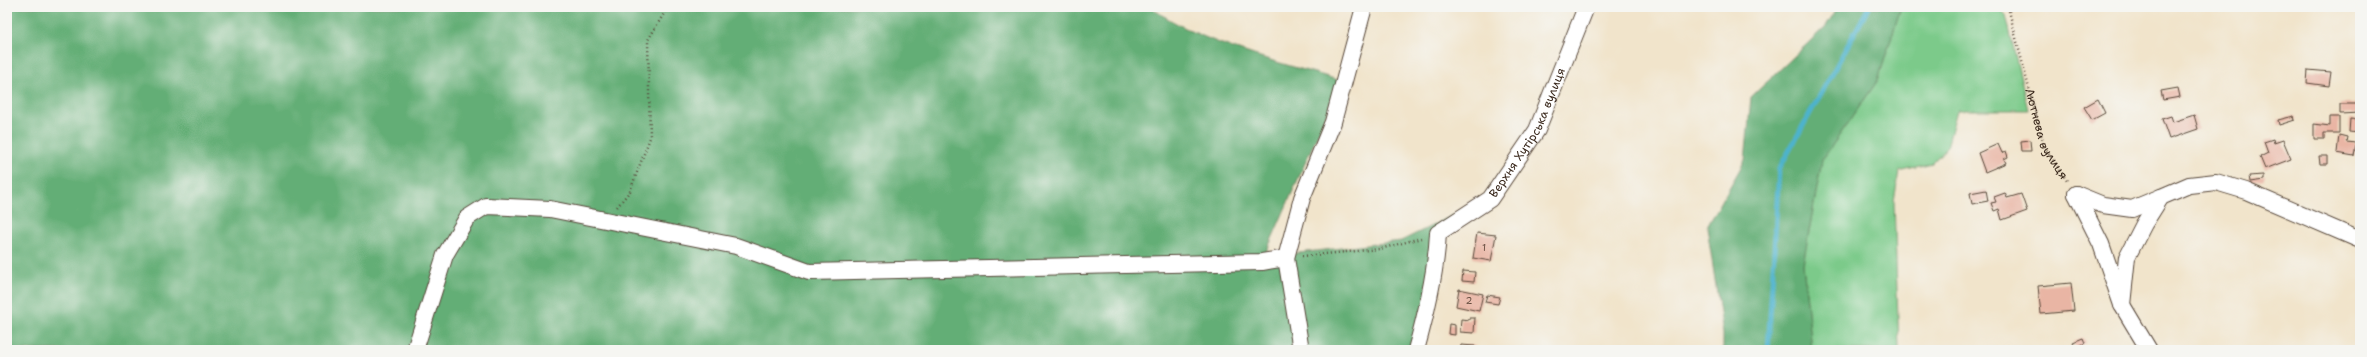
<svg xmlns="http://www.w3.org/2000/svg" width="2367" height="357" font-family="'Shantell Sans',sans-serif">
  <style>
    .green { fill: #7bca8a; stroke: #5b7a54 }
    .forest { fill: #64ae76; stroke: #506c4a }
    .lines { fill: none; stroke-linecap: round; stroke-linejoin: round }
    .stream { stroke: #4eb3cd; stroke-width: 5 }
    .building { fill: #e9b5a4 }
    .minor-casing { stroke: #564638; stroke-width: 18 }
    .path { stroke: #564638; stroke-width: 2.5; stroke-dasharray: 1 3; stroke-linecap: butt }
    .minor { stroke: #fff; stroke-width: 16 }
    .labels { text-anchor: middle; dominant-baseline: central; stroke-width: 4; stroke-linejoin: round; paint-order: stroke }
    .number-label { font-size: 10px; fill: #664d40 }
    .street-label { font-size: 12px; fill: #3b2a1e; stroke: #f6f6f2 }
  </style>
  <rect width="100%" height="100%" fill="#f6f6f2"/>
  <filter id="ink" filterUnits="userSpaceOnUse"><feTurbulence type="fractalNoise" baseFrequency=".025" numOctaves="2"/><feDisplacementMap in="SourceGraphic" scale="8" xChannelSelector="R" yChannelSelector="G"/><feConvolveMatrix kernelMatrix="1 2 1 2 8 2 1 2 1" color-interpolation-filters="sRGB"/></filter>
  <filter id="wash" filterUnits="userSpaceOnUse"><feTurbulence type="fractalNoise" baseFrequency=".012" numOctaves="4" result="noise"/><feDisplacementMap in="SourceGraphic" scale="16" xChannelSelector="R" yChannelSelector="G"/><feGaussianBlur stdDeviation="0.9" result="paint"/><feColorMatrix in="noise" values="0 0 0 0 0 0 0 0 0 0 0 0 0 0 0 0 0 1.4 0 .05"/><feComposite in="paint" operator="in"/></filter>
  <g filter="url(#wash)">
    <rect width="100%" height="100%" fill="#f1e4cb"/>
    <path class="green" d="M 1901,7 L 1998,7 L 2006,15 L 2028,110 L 1957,110 L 1947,147 L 1932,163 L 1899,171 L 1894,201 L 1899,350 L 1812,350 L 1803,264 L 1822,160 L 1878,80 Z"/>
    <g class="forest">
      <path d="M 7,7 L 1150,7 C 1205,46 1277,61 1341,81 L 1264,257 L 1401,241 L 1464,210 L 1444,237 L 1421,350 L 7,350 Z"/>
      <path d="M 1838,7 L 1901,7 L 1878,80 L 1822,160 L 1803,264 L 1812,350 L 1723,350 L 1723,333 L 1707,227 L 1745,160 L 1751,97 L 1826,26 Z"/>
    </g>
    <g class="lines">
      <path class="stream" d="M 1768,350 L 1779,169 L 1869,7"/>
    </g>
    <g id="blocks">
      <g class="building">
        <path d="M 2308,70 L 2331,72 L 2329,86 L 2307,83 Z"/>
        <path d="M 2178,88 L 2180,97 L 2163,100 L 2161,91 Z"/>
        <path d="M 2098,99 L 2105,113 L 2092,120 L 2084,107 Z"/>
        <path d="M 2340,104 L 2360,104 L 2360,113 L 2340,114 Z"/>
        <path d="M 2194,115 L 2198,129 L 2169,139 L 2162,119 L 2171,116 L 2173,122 Z"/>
        <path d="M 2294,116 L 2295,120 L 2279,125 L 2278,120 Z"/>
        <path d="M 2330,117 L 2339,117 L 2339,133 L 2324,133 L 2324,139 L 2314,139 L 2314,124 L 2330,126 Z"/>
        <path d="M 2350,119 L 2360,120 L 2360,151 L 2356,151 L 2358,133 L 2349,132 Z"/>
        <path d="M 2339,135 L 2347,137 L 2346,142 L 2356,143 L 2354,156 L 2337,153 Z"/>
        <path d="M 2273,139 L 2274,143 L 2283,140 L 2291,159 L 2265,169 L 2260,157 L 2268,153 L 2264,142 Z"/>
        <path d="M 2030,140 L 2031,151 L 2022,151 L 2021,141 Z"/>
        <path d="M 1998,144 L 2002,153 L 2006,151 L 2008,157 L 2004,159 L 2006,163 L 1985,172 L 1978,153 Z"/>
        <path d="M 2319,156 L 2327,156 L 2327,164 L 2320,164 Z"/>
        <path d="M 2264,175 L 2264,180 L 2250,182 L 2249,176 Z"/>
        <path d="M 1986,190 L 1988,201 L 1972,204 L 1970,193 Z"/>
        <path d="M 2005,193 L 2007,198 L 2021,194 L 2027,211 L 2002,220 L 1999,209 L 1994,211 L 1991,203 L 1996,202 L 1994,197 Z"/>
        <path d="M 1477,233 L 1496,235 L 1491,261 L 1473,258 Z"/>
        <path d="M 1463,271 L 1475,272 L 1474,282 L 1462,281 Z"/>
        <path d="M 2071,283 L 2074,311 L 2041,314 L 2038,286 Z"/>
        <path d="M 1459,289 L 1483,294 L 1479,311 L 1456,306 Z"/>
        <path d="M 1487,295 L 1500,297 L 1498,304 L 1485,302 Z"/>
        <path d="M 1469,318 L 1475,318 L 1474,333 L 1460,332 L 1461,319 L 1469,320 Z"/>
        <path d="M 1449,324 L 1455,325 L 1455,335 L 1448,334 Z"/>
        <path d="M 2083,338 L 2085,343 L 2081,345 L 2083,349 L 2076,350 L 2073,342 Z"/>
        <path d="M 1461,345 L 1475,346 L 1475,350 L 1460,350 Z"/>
      </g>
    </g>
  </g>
  <g filter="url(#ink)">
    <use href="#blocks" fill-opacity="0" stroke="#564638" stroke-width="1"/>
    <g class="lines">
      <defs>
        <g id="minor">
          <path d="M 2076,194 L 2101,244 L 2122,305 L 2149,350"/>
          <path d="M 2076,194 L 2103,205 L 2132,209 L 2161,197"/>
          <path d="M 1286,258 L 1301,350"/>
          <path d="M 2122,305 L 2127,257 L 2144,224 L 2161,197 L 2189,185 L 2216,182 L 2246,191 L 2360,240"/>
          <path d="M 415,350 L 445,255 L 467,218 L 486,206 L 550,209 L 736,246 L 809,272 L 1262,262 L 1286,258 L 1302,198 L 1333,122 L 1364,7"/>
          <path id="s2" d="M 1416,350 C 1427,311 1436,273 1438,233 L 1490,199 L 1537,130 L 1586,7"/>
        </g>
      </defs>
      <use href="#minor" class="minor-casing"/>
      <g class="path">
        <path id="s1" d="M 2008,7 L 2044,146 L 2067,181"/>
        <path d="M 617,207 L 630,191 L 650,138 L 648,40 L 668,7"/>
        <path d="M 1302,256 L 1380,249 L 1421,238"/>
      </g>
      <use href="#minor" class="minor"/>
    </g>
  </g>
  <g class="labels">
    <g class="number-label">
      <text x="1484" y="247">1</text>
      <text x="1469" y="300">2</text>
    </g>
    <g class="street-label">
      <text stroke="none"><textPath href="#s2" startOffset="258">Верхня Хутірська вулиця</textPath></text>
      <text stroke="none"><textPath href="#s1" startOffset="133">Лютнева вулиця</textPath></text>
    </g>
  </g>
  <rect width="2367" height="357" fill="none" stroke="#f6f6f2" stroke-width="24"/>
</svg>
